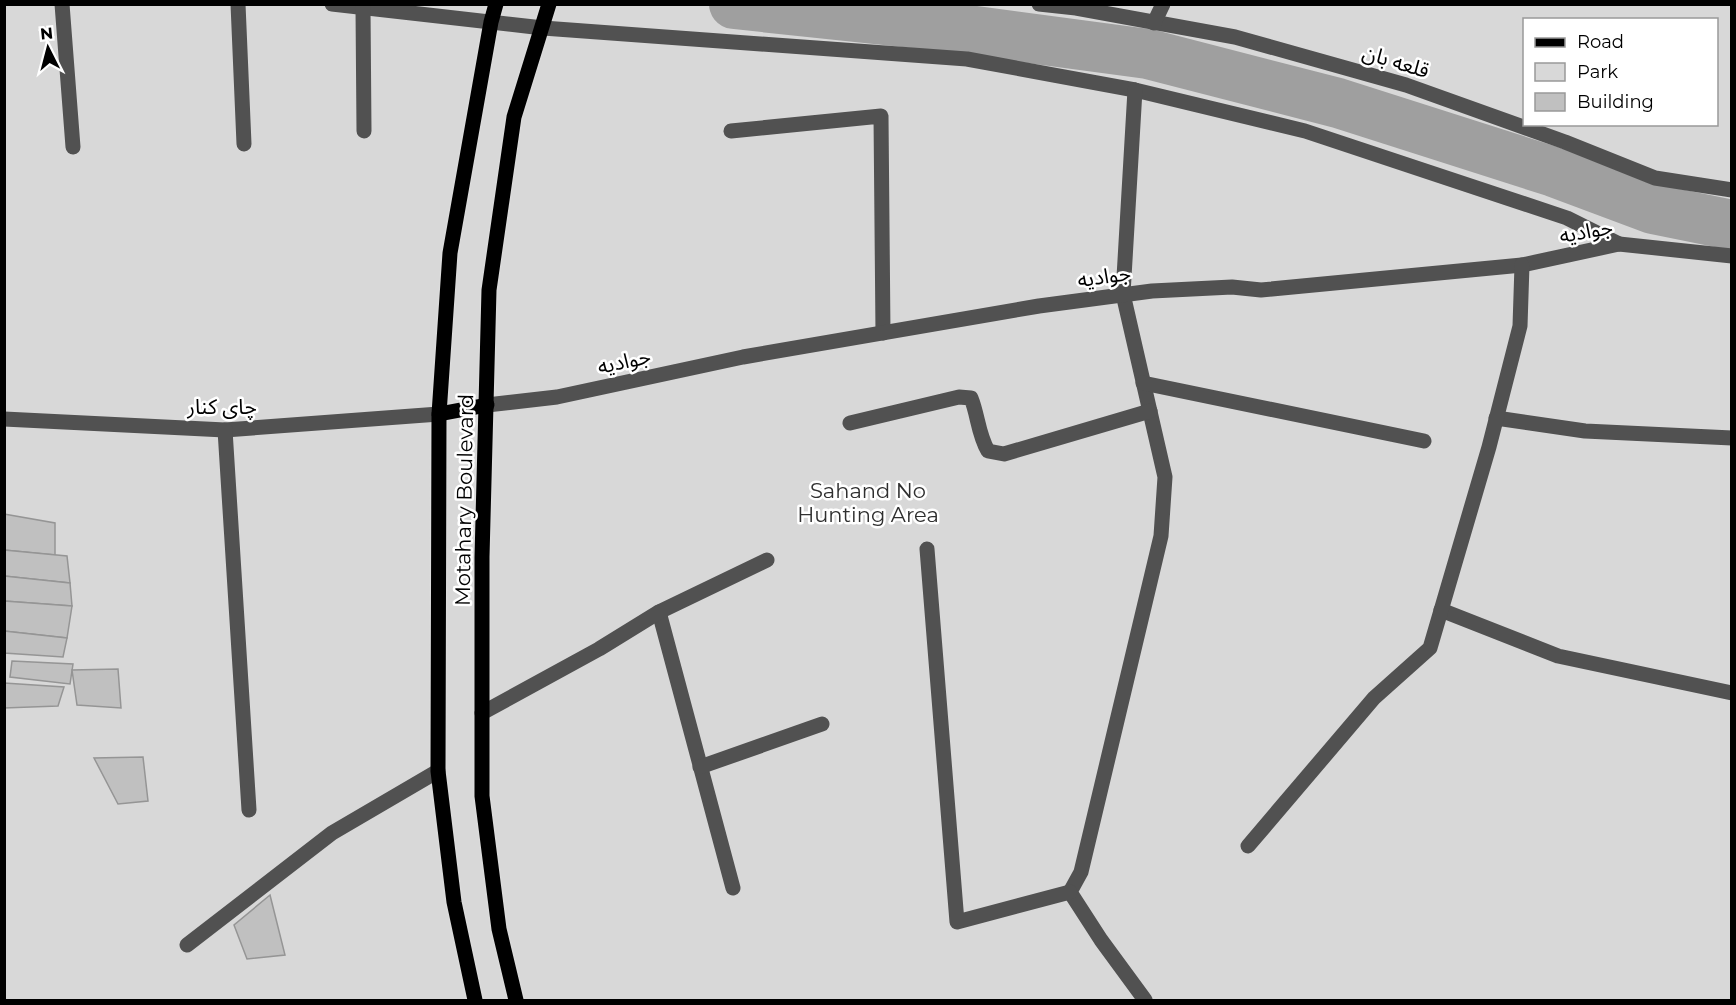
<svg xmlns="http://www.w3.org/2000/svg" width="1736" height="1005" font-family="Montserrat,'Noto Sans Arabic',sans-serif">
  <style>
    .green { fill: #d8d8d8; fill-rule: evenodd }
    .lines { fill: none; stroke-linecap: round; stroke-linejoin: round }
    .river { stroke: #9f9f9f; stroke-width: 50 }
    .building { fill: #c0c0c0; stroke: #959595; stroke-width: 1.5 }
    .major-casing { stroke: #dbdbdb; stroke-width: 18 }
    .minor { stroke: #515151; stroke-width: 15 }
    .major { stroke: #000; stroke-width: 15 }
    .labels { text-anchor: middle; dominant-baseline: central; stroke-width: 5; stroke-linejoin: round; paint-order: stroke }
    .street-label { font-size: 21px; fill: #000; stroke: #fff }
    .park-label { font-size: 21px; fill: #2f2f2f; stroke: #fff }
  </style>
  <rect width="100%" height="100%" fill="#fff"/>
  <path class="green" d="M 5,5 L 1731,5 L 1731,1000 L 5,1000 ZM 1524,20 L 1716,20 L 1716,124 L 1524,124 Z"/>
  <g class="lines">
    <path class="river" d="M 734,4 L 931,25 L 1148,54 L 1338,103 L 1554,172 L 1653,209 L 1732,225"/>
  </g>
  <g class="building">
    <path d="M 4,514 L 55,523 L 55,555 L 4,550 Z"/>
    <path d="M 4,550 L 67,556 L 70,583 L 4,576 Z"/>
    <path d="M 4,576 L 70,583 L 72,606 L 4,601 Z"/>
    <path d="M 4,601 L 72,606 L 67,638 L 4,631 Z"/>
    <path d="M 4,631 L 67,638 L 63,657 L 4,653 Z"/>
    <path d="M 12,661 L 73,664 L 70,684 L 10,677 Z"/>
    <path d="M 118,669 L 121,708 L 77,705 L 72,670 Z"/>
    <path d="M 4,683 L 64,687 L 58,706 L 4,708 Z"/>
    <path d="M 143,757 L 148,801 L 118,804 L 94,758 Z"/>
    <path d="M 270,895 L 285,955 L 247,959 L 234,925 Z"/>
  </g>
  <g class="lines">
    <defs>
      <g id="major">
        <path d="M 439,414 L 487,405"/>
        <path d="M 475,1000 L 454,902 L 438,771 L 439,414 L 450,253 L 491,22 L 496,4"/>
        <path d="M 516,1000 L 499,929 L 482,796 L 482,557 L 489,290 L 514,117 L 549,4"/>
      </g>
    </defs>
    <use href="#major" class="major-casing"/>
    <g class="minor">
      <path d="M 62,4 L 73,147"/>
      <path d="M 238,4 L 244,144"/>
      <path d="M 332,4 L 543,28 L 967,59 L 1135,90 L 1305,131 L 1567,218 L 1619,244"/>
      <path d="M 1039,4 L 1076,8 L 1235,37 L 1406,85 L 1565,142 L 1655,178 L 1732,190"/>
      <path d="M 363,8 L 364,131"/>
      <path d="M 1154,23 L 1163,4"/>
      <path d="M 1135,90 L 1123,294 L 1165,477 L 1161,536 L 1081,872 L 1070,892 L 1101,940 L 1145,1000"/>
      <path d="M 731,131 L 881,116 L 883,333"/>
      <path d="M 1143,383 L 1424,441"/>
      <path d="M 487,405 L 557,397 L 743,357 L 1039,306 L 1152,291 L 1232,287 L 1261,290 L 1522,265 L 1619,244 L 1732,256"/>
      <path d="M 1496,418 L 1585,431 L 1732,438"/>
      <path d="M 4,419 L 225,430 L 439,414"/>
      <path d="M 850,423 L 959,397 L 971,398 C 978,415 978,434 988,451 L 1004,454 L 1150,411"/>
      <path d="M 225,430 L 249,810"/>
      <path d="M 927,549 L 957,922 L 1070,892"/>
      <path d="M 1441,610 L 1558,656 L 1732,693"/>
      <path d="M 659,612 L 733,888"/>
      <path d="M 482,713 L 599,649 L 659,612 L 767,560"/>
      <path d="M 700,767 L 822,724"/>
      <path d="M 1248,846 L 1374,698 L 1430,648 L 1489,447 L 1520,326 L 1522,265"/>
      <path d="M 187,945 L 332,833 L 438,771"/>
    </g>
    <use href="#major" class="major"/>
  </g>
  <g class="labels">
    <g class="street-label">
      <text transform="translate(1396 61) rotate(17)">قلعه بان</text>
      <text transform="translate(1586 231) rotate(-10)">جوادیه</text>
      <text transform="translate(1104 276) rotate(-8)">جوادیه</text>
      <text transform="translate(624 361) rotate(-12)">جوادیه</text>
      <text x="222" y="406">چای کنار</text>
      <text transform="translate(464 500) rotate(-89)">Motahary Boulevard</text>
    </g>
    <g class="park-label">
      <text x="868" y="490">Sahand No<tspan x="868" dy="24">Hunting Area</tspan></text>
    </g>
  </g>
  <rect width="1736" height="1005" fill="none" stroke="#000000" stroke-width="12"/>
  <rect x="1523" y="18" width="195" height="108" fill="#ffffff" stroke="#999999" stroke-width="1.5"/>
  <rect x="1535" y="38" width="30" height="9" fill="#000000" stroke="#999999" stroke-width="1.5"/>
  <text x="1577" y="48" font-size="18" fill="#000000">Road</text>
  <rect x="1535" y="63" width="30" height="18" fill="#d8d8d8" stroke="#999999" stroke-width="1.5"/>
  <text x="1577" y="78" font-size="18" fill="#000000">Park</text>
  <rect x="1535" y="93" width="30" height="18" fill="#c0c0c0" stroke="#999999" stroke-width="1.5"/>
  <text x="1577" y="108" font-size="18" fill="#000000">Building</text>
  <g transform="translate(48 48) rotate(354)" stroke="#ffffff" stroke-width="4.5" paint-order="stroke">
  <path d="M0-4.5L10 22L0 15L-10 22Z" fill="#000000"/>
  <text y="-9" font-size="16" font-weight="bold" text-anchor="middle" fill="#000000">N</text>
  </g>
</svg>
